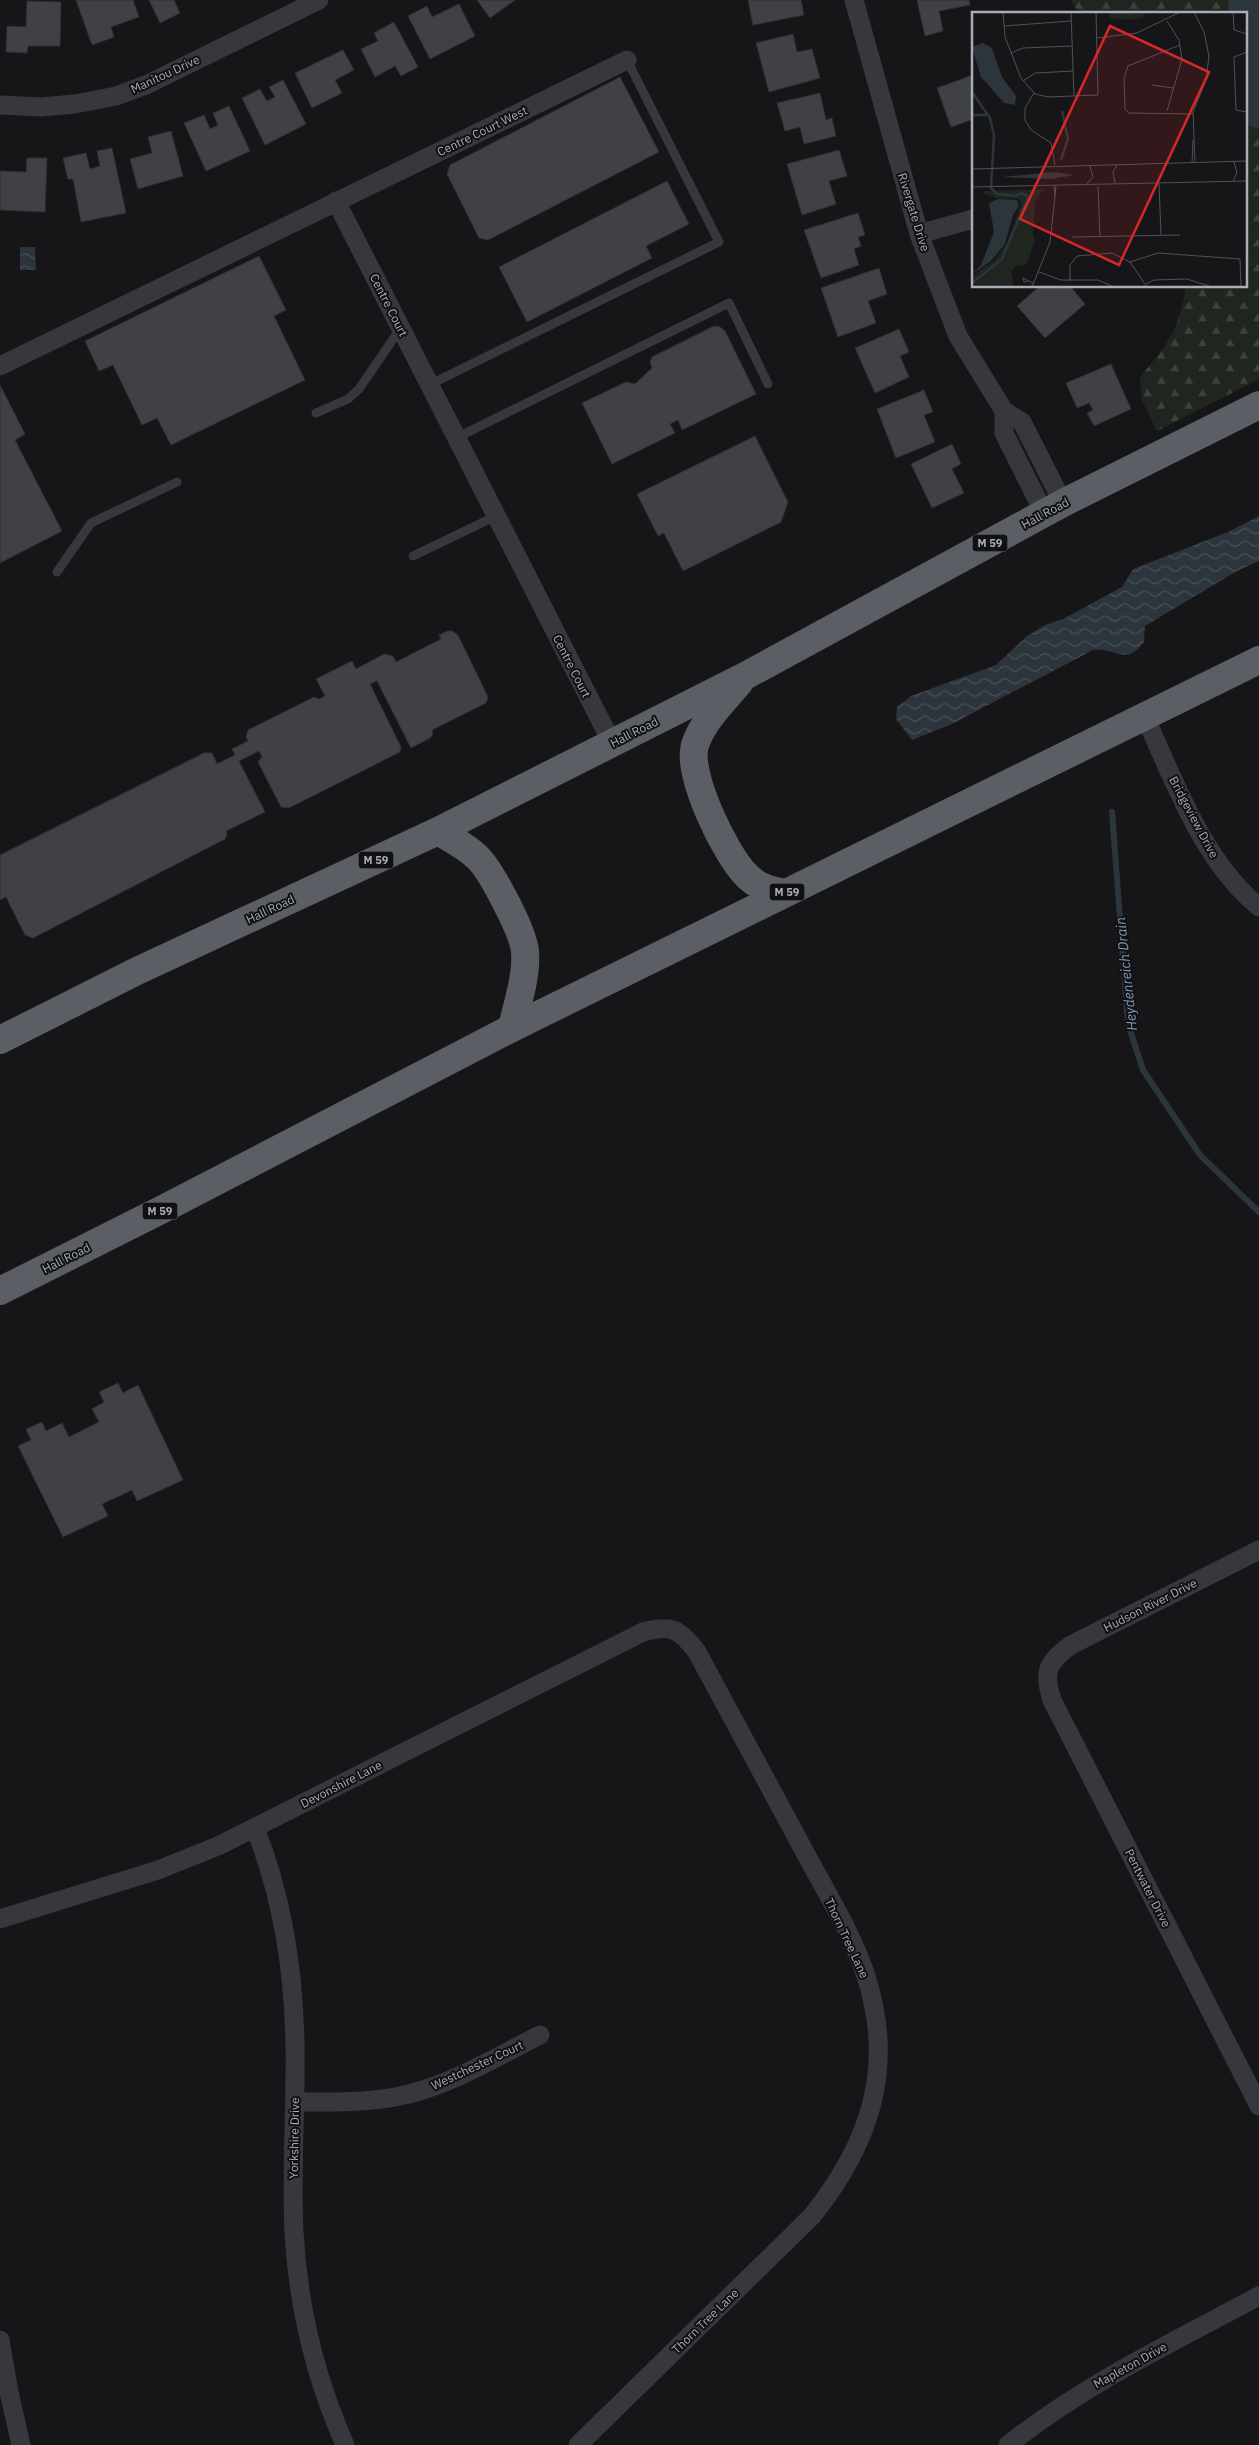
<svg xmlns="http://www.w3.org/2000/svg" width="1259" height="2445" font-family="'IBM Plex Sans',sans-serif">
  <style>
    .forest { fill: url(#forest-firs) }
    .water { fill: url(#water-waves) }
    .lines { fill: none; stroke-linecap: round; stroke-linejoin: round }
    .stream { stroke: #2c353c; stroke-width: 6 }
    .river { stroke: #2c353c; stroke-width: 38 }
    .building { fill: #404145; stroke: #303034 }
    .service { stroke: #37383d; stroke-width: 9 }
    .minor { stroke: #37383d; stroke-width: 19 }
    .trunk { stroke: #5b5e65; stroke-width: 28 }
    .labels { text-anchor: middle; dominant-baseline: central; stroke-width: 4; stroke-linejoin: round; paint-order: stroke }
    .shield { fill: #111113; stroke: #7b7e86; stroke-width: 1 }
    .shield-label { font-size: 11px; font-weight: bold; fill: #a8adb8 }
    .street-label { font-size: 12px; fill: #a8adb8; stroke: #111113 }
    .water-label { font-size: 14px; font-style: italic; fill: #7f9bb3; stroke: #111113 }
    .inset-river { fill: none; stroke: #2c353c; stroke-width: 2.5 }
    .inset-road { fill: none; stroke: #505258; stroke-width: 1 }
    .view { fill: #d62828; fill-opacity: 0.15; stroke: #d62828; stroke-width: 2.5 }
    .inset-edge { fill: none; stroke: #a8adb8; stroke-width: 2.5 }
  </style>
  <defs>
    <pattern id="forest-firs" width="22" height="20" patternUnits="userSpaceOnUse" patternTransform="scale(1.25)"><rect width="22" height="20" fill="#1e261f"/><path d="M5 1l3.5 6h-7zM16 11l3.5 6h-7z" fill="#3c433d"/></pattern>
    <pattern id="water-waves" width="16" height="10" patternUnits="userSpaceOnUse" patternTransform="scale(1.25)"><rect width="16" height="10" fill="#2c353c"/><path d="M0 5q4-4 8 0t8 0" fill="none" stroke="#485056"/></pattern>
  </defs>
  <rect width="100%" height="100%" fill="#161618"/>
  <path class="forest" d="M 1071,0 L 1259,0 L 1259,379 L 1157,431 L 1142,400 L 1140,377 C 1168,345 1179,329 1186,286 L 1245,286 L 1245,14 L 1079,14 Z"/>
  <g class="water">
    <path d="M 20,247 L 35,247 L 36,270 L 20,270 Z"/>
    <path d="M 1259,516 L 1259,561 L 1237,571 L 1145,626 L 1144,642 C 1125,667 1116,647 1093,650 L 952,724 L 912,740 L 896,719 L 897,707 L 911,696 L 996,665 L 1027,636 L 1045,625 L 1063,619 L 1122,587 L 1133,569 L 1228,532 Z"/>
  </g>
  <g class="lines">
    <path class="stream" d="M 1112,812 L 1128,1024 L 1143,1070 L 1200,1155 L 1259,1212"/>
    <path class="river" d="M 1247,0 L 1259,109"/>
  </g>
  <g class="building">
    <path d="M 76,0 L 133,0 L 139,17 L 111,27 L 114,37 L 92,45 Z"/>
    <path d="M 149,0 L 174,0 L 180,13 L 160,23 Z"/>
    <path d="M 477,0 L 515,0 L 490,18 Z"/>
    <path d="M 748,0 L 801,0 L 804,15 L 753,25 Z"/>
    <path d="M 917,0 L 969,0 L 970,5 L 939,11 L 943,31 L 925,36 Z"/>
    <path d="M 27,1 L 61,2 L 60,46 L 28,46 L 27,53 L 6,52 L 7,26 L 26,27 Z"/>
    <path d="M 459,4 L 475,36 L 430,59 L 408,16 L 427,6 L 432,17 Z"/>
    <path d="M 394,22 L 418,67 L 401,76 L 395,66 L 375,77 L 361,49 L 378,41 L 374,33 Z"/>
    <path d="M 793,34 L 797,52 L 812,49 L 820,78 L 769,92 L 756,43 Z"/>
    <path d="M 343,50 L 354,70 L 335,80 L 342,93 L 312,108 L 295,73 Z"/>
    <path d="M 973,75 L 973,125 L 971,120 L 951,127 L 937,88 Z"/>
    <path d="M 620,77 L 659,152 L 488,240 L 479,238 L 447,174 L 450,165 Z"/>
    <path d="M 283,80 L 306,124 L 265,145 L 242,98 L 260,89 L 267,101 L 275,97 L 269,87 Z"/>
    <path d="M 820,93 L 826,120 L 832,118 L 836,136 L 804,144 L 800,127 L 785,131 L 777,103 Z"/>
    <path d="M 229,106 L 250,151 L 206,171 L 184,123 L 204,115 L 210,129 L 218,125 L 213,113 Z"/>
    <path d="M 171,131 L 183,176 L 138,189 L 130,159 L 152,153 L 148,137 Z"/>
    <path d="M 112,148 L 126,213 L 81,222 L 73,179 L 68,179 L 63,158 L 86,153 L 90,169 L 100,166 L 97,151 Z"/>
    <path d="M 839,150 L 847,176 L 829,181 L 836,204 L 802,215 L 787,164 Z"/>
    <path d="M 27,158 L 47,158 L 45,212 L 0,210 L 0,171 L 26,172 Z"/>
    <path d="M 667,181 L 689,224 L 646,246 L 652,258 L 527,322 L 499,267 Z"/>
    <path d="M 858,213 L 865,235 L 858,237 L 861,246 L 854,249 L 859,265 L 821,278 L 804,230 Z"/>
    <path d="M 259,256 L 286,310 L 274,316 L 305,380 L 171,445 L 157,418 L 142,425 L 113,365 L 99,371 L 85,341 Z"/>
    <path d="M 879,268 L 887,294 L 868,301 L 876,323 L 838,337 L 821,288 Z"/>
    <path d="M 1040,286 L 1070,286 L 1085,304 L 1045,338 L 1017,306 Z"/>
    <path d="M 714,326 L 720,327 L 725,331 L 756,394 L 682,430 L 678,420 L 670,424 L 675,433 L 612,464 L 582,403 L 626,382 L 635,384 L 652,368 L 650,362 L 652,357 Z"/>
    <path d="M 899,329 L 909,352 L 900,356 L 909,377 L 875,393 L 855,348 Z"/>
    <path d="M 1111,364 L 1131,409 L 1094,426 L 1087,413 L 1093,410 L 1089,403 L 1077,408 L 1066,383 Z"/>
    <path d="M 0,385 L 25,434 L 15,440 L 62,531 L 0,563 Z"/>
    <path d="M 924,390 L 933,412 L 924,415 L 935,442 L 896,458 L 877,409 Z"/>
    <path d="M 755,436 L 788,502 L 781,522 L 683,571 L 664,533 L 658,536 L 637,494 Z"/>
    <path d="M 952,444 L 961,464 L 952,469 L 964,493 L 932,508 L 911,464 Z"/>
    <path d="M 448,631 L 452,631 L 458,635 L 488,697 L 486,703 L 432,730 L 433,734 L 430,738 L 411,748 L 377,681 L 370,684 L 401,747 L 400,752 L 289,808 L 281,807 L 258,762 L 262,757 L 259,751 L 239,761 L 265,812 L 226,831 L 227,835 L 225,839 L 33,938 L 25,935 L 6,897 L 0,900 L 0,855 L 204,753 L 212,753 L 217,764 L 235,755 L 232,749 L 248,741 L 246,737 L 248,730 L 314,697 L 319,699 L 325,696 L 316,679 L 352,661 L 356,669 L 384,654 L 393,656 L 396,662 L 441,639 L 439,635 Z"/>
    <path d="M 118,1383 L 123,1393 L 138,1385 L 183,1480 L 137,1501 L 132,1490 L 102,1504 L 108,1516 L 63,1537 L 18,1446 L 31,1440 L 26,1429 L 42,1422 L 46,1431 L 62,1423 L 69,1437 L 99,1422 L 92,1409 L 104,1402 L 99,1392 Z"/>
  </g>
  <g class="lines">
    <g class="service">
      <path d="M 429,385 L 719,242 L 627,60"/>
      <path d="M 316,413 L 348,399 L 359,389 L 400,329"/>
      <path d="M 456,438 L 729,303 L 768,384"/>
      <path d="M 413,556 L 496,516"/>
      <path d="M 57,572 L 91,523 L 177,482"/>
    </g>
    <g class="minor">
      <path d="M 854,0 L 919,234 L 958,336 L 1004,411"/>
      <path d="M 0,105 L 41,107 L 75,104 L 116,96 L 146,85 L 319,0"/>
      <path d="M 336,201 L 612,743"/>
      <path d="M 919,234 L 973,219"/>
      <path d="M 0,366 L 627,60"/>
      <path d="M 1044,513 L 1004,433 L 1004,411 L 1022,422 L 1063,503"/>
      <path d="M 1145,717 C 1175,782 1202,860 1259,907"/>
      <path d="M 1259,1550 L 1071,1645 C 1047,1662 1043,1672 1052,1700 L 1259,2106"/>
      <path d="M 255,1828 C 283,1898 294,1972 295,2047 C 296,2109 291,2171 294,2232 C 298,2306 315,2377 345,2445"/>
      <path d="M 0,1919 L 158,1870 L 218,1846 L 643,1632 C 671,1624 680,1629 697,1652 C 732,1716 766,1781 801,1845 C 823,1887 850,1929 865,1973 C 896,2066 871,2142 812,2216 L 578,2445"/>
      <path d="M 295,2102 C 328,2102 362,2103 395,2097 C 446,2088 494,2058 540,2035"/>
      <path d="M 0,2340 L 9,2392 L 21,2445"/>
      <path d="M 1008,2445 C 1085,2384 1173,2342 1259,2296"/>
    </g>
    <g class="trunk">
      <path d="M 739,683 C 723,702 703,721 695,745 C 686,774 726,856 747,876 C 758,887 770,890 784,893"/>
      <path d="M 438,831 C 451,839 466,846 477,857 C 491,870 524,933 525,952 C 527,977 517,1004 512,1028"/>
      <path d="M 0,1040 L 137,971 L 438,831 L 745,676 L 1063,503 L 1259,405"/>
      <path d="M 0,1291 L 161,1210 L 512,1028 L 1259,660"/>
    </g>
  </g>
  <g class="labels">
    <g class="shield">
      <rect x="972.5" y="534.5" width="35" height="17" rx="4"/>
      <rect x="358.5" y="851.5" width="35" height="17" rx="4"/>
      <rect x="769.5" y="883.5" width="35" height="17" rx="4"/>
      <rect x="142.5" y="1202.5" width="35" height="17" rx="4"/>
    </g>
    <g class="shield-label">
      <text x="990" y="543">M 59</text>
      <text x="376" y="860">M 59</text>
      <text x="787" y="892">M 59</text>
      <text x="160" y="1211">M 59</text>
    </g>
    <g class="street-label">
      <text transform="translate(165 74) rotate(-25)">Manitou Drive</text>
      <text transform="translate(482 131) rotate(-26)">Centre Court West</text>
      <text transform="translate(914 212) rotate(73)">Rivergate Drive</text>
      <text transform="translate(389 305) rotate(63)">Centre Court</text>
      <text transform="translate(1045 513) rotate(-28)">Hall Road</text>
      <text transform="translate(572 666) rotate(63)">Centre Court</text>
      <text transform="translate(634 732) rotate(-27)">Hall Road</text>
      <text transform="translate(1194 817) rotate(62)">Bridgeview Drive</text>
      <text transform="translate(270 909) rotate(-25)">Hall Road</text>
      <text transform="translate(66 1258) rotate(-27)">Hall Road</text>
      <text transform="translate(1150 1605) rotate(-27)">Hudson River Drive</text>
      <text transform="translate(341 1784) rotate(-27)">Devonshire Lane</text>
      <text transform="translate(1148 1888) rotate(63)">Pentwater Drive</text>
      <text transform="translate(847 1938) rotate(65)">Thorn Tree Lane</text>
      <text transform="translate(477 2065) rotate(-25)">Westchester Court</text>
      <text transform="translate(294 2138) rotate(-89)">Yorkshire Drive</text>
      <text transform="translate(705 2321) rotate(-44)">Thorn Tree Lane</text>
      <text transform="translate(1130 2365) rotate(-29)">Mapleton Drive</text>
    </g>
    <g class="water-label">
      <text transform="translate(1126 974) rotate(-96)">Heydenreich Drain</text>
    </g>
  </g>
  <g transform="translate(972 12)">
    <rect width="275" height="275" fill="#161618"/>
    <path d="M 137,0 L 174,0 L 171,6 L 156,8 L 138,6 ZM 72,177 L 63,190 L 61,221 L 63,228 L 55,252 L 44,254 L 39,260 L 42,275 L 0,275 L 0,264 L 23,248 L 35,231 L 49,192 L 47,187 L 24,186 L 12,182 L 12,179 Z" fill="#1e261f"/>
    <path d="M 11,31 L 20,36 L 30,65 L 44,84 L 43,93 L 32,91 L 9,65 L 0,35 ZM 82,160 L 103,163 L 79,167 L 29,165 ZM 26,187 L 45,188 L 47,194 L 41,203 L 33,232 L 19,249 L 0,262 L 9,253 L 22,220 L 17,191 Z" fill="#2c353c"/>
    <path class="inset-river" d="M 0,80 L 18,106 L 22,123 L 19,176 L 25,182 L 44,184 L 50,181 L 56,185 L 30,247 L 0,271M 0,103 L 16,103M 89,148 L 96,127 L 90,99"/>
    <path class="inset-road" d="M 31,0 L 33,25 L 49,66 L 63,82 L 76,85 L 126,83 L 124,0M 99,0 L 102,84M 222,0 L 232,20 L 237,44 L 234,68 L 221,100 L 223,150M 261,0 L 262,18 L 275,22M 32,14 L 99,9M 125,26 L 165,21 L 208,0M 208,33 L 156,54 L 152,66 L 153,97 L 157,101 L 221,102M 275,40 L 262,45 L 264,98 L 275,100M 39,41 L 51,36 L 100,34M 51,69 L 63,61 L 101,59M 180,73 L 201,76M 62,81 L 53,96 L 53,108 L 59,118 L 79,131 L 83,153M 195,99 L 210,47 L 207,28 L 195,9M 220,151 L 221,128M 0,157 L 275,149M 261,169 L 265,161 L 262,150M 143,171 L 141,160 L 145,153M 187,171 L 189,223M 115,172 L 121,165 L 118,154M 82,174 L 83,184 L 84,174M 126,174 L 128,225M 0,175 L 275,169M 100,225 L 208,223M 158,250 L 186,241 L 268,247 L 269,275M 67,260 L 89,268 L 126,268 L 142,275M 56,269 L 52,270 L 51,266 L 61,271M 98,269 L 98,253 L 105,244 L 140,241 L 158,250 L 175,275M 174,272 L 182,268 L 215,267 L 240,275M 60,275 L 78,230 L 83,184"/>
    <path class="view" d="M 138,14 L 237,60 L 147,253 L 48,207 Z"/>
    <rect width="275" height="275" class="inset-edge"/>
  </g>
</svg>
